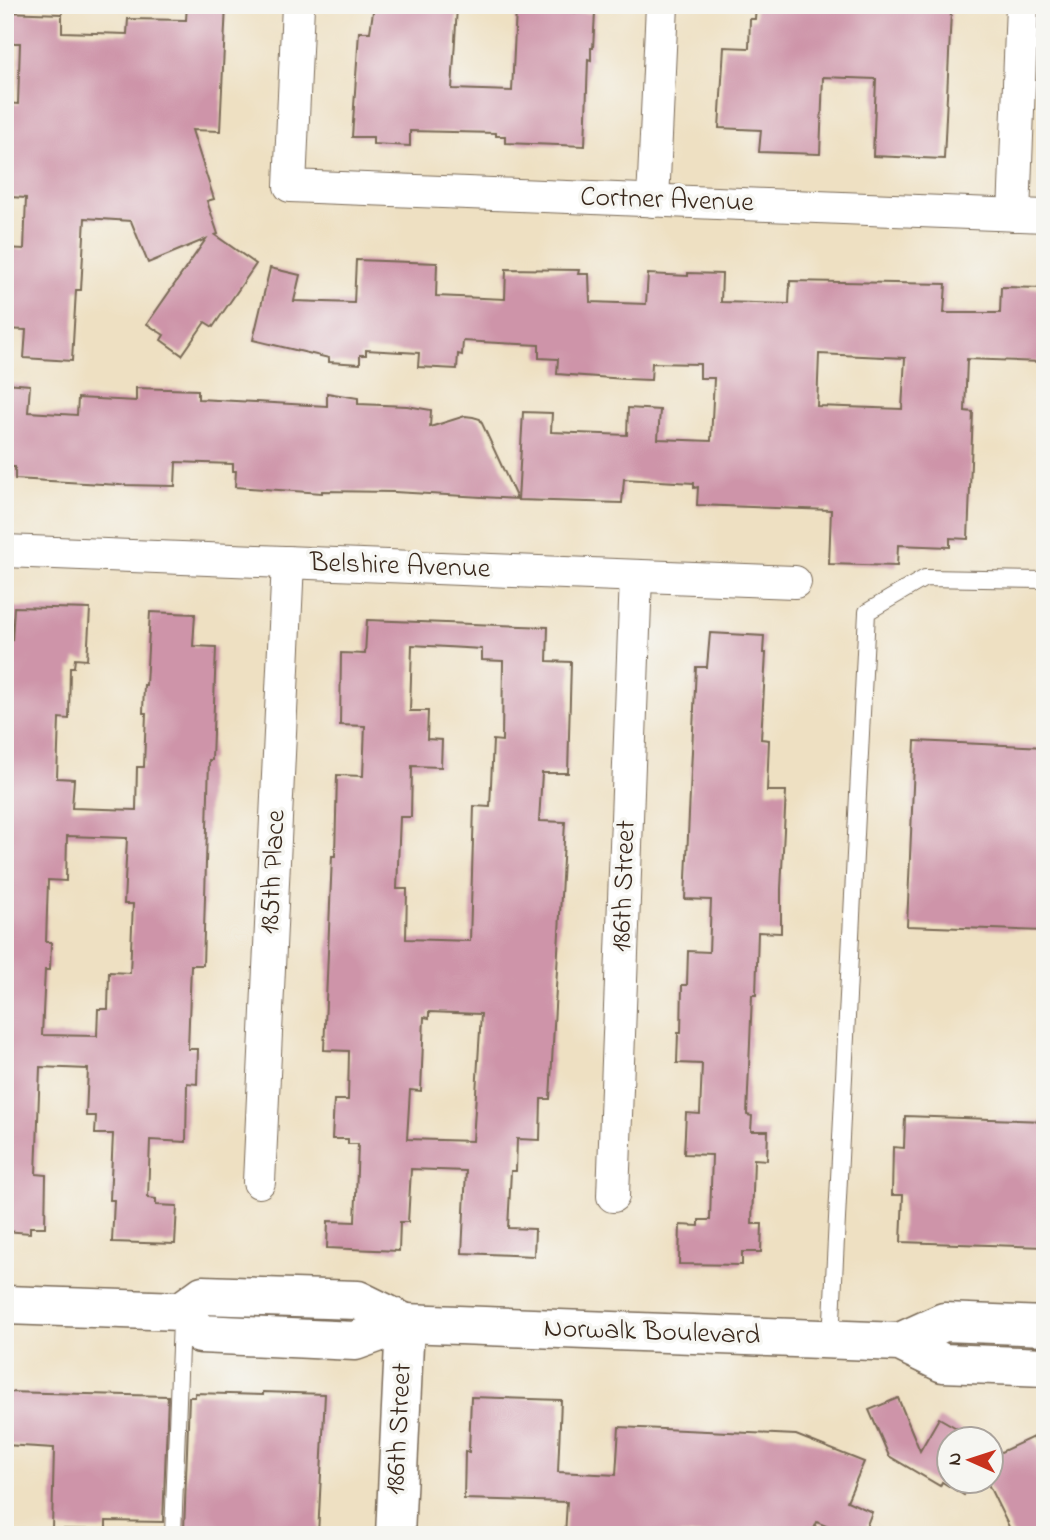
<svg xmlns="http://www.w3.org/2000/svg" width="1050" height="1540" font-family="'Indie Flower',sans-serif">
  <style>
    .building { fill: #ce94a9; fill-rule: evenodd }
    .lines { fill: none; stroke-linecap: round; stroke-linejoin: round }
    .service-casing { stroke: #7a6a57; stroke-width: 18 }
    .minor-casing { stroke: #7a6a57; stroke-width: 34 }
    .tertiary-casing { stroke: #7a6a57; stroke-width: 41 }
    .secondary-casing { stroke: #7a6a57; stroke-width: 41 }
    .service { stroke: #fff; stroke-width: 16 }
    .minor { stroke: #fff; stroke-width: 32 }
    .tertiary { stroke: #fff; stroke-width: 38 }
    .secondary { stroke: #fff; stroke-width: 38 }
    .labels { text-anchor: middle; dominant-baseline: central; stroke-width: 7; stroke-linejoin: round; paint-order: stroke }
    .street-label { font-size: 28px; fill: #3b2a1e; stroke: #f6f6f2 }
  </style>
  <rect width="100%" height="100%" fill="#f6f6f2"/>
  <filter id="ink" filterUnits="userSpaceOnUse"><feTurbulence type="fractalNoise" baseFrequency=".0143" numOctaves="2"/><feDisplacementMap in="SourceGraphic" scale="14" xChannelSelector="R" yChannelSelector="G"/><feConvolveMatrix kernelMatrix="1 2 1 2 8 2 1 2 1" color-interpolation-filters="sRGB"/></filter>
  <filter id="wash" filterUnits="userSpaceOnUse"><feTurbulence type="fractalNoise" baseFrequency=".00686" numOctaves="4" result="noise"/><feDisplacementMap in="SourceGraphic" scale="28" xChannelSelector="R" yChannelSelector="G"/><feGaussianBlur stdDeviation="1.57" result="paint"/><feColorMatrix in="noise" values="0 0 0 0 0 0 0 0 0 0 0 0 0 0 0 0 0 1.4 0 .05"/><feComposite in="paint" operator="in"/></filter>
  <g filter="url(#wash)">
    <rect width="100%" height="100%" fill="#eee0c2"/>
    <g id="blocks">
      <g class="building">
        <path d="M 187,5 L 226,5 L 220,131 L 192,130 L 214,199 L 207,201 L 218,234 L 215,235 L 256,264 L 213,327 L 205,322 L 182,355 L 161,340 L 164,335 L 147,324 L 206,239 L 148,263 L 131,221 L 85,218 L 81,290 L 76,290 L 72,361 L 24,358 L 26,330 L 5,329 L 5,248 L 24,249 L 26,198 L 10,197 L 11,185 L 5,185 L 5,103 L 18,104 L 20,43 L 5,43 L 5,12 L 62,14 L 62,32 L 127,34 L 128,19 L 186,20 Z"/>
        <path d="M 374,5 L 457,7 L 452,89 L 512,91 L 516,10 L 595,13 L 593,48 L 591,48 L 591,60 L 588,59 L 585,146 L 505,143 L 505,136 L 496,136 L 496,133 L 410,131 L 410,146 L 373,144 L 373,137 L 352,137 L 359,32 L 370,32 Z"/>
        <path d="M 756,5 L 829,5 L 829,8 L 951,12 L 944,159 L 873,156 L 876,79 L 823,77 L 820,154 L 759,152 L 761,130 L 719,128 L 724,47 L 749,48 L 750,19 L 755,19 Z"/>
        <path d="M 356,260 L 437,263 L 436,296 L 505,299 L 506,269 L 579,270 L 578,274 L 589,274 L 590,302 L 646,304 L 648,274 L 688,276 L 688,273 L 722,274 L 721,302 L 789,304 L 790,281 L 946,284 L 944,313 L 1000,313 L 1001,287 L 1044,288 L 1042,362 L 967,359 L 965,411 L 973,412 L 968,539 L 950,538 L 950,547 L 898,545 L 897,566 L 829,564 L 831,510 L 697,505 L 698,487 L 694,488 L 694,483 L 624,479 L 622,503 L 518,500 L 523,412 L 552,413 L 551,432 L 627,435 L 628,408 L 660,410 L 658,439 L 711,441 L 714,378 L 700,378 L 700,364 L 652,363 L 651,380 L 625,379 L 557,374 L 558,359 L 539,358 L 539,345 L 463,341 L 462,355 L 458,354 L 457,369 L 418,367 L 419,353 L 366,350 L 366,355 L 360,355 L 360,364 L 329,362 L 329,358 L 253,340 L 270,268 L 300,275 L 294,301 L 354,303 ZM 819,354 L 905,358 L 902,409 L 817,406 Z"/>
        <path d="M 5,383 L 30,385 L 28,412 L 77,415 L 78,398 L 136,401 L 136,388 L 198,390 L 198,399 L 327,406 L 327,393 L 358,398 L 358,404 L 407,406 L 431,410 L 430,427 L 465,416 L 473,417 L 480,419 L 517,499 L 394,492 L 322,491 L 322,493 L 235,487 L 236,471 L 233,471 L 233,464 L 176,462 L 175,486 L 120,485 L 15,479 L 15,467 L 5,467 Z"/>
        <path d="M 14,607 L 90,609 L 87,660 L 75,659 L 74,667 L 70,667 L 69,719 L 59,718 L 57,778 L 74,779 L 72,808 L 136,810 L 137,767 L 144,767 L 146,713 L 143,713 L 144,685 L 146,685 L 150,612 L 195,614 L 193,646 L 216,647 L 212,760 L 209,760 L 203,965 L 191,965 L 188,1049 L 198,1049 L 197,1084 L 187,1083 L 186,1142 L 150,1140 L 148,1198 L 156,1199 L 156,1205 L 177,1206 L 175,1244 L 112,1242 L 114,1200 L 110,1200 L 113,1134 L 95,1134 L 96,1116 L 86,1116 L 88,1069 L 40,1067 L 36,1174 L 46,1175 L 45,1227 L 30,1227 L 30,1233 L 5,1231 L 5,641 L 12,641 ZM 67,836 L 127,838 L 124,904 L 133,904 L 130,973 L 109,972 L 108,1009 L 98,1009 L 97,1036 L 42,1035 L 45,970 L 50,970 L 51,942 L 46,942 L 48,880 L 66,881 Z"/>
        <path d="M 367,620 L 548,627 L 547,661 L 571,662 L 568,773 L 542,773 L 539,821 L 565,822 L 550,1099 L 541,1099 L 540,1140 L 517,1139 L 516,1171 L 511,1171 L 508,1228 L 535,1229 L 534,1256 L 462,1253 L 466,1171 L 411,1169 L 408,1222 L 400,1222 L 399,1251 L 327,1248 L 328,1221 L 355,1222 L 358,1144 L 348,1144 L 348,1139 L 332,1139 L 334,1100 L 348,1100 L 349,1051 L 324,1050 L 332,856 L 335,856 L 337,775 L 363,776 L 365,726 L 340,725 L 341,653 L 365,654 ZM 412,645 L 482,649 L 482,660 L 503,661 L 502,741 L 493,740 L 490,807 L 474,806 L 470,941 L 406,939 L 407,889 L 397,889 L 400,817 L 411,817 L 412,766 L 441,767 L 442,740 L 427,739 L 428,711 L 410,711 ZM 429,1012 L 481,1014 L 473,1141 L 407,1139 L 410,1090 L 421,1091 L 424,1017 L 429,1018 Z"/>
        <path d="M 710,633 L 764,636 L 763,653 L 766,653 L 761,739 L 769,740 L 767,791 L 786,791 L 781,889 L 781,933 L 758,932 L 756,995 L 752,995 L 747,1115 L 752,1116 L 751,1131 L 768,1131 L 767,1160 L 754,1159 L 752,1224 L 762,1224 L 761,1252 L 742,1252 L 742,1265 L 679,1264 L 680,1225 L 699,1226 L 699,1220 L 710,1220 L 712,1155 L 684,1154 L 686,1113 L 700,1114 L 702,1064 L 677,1063 L 678,1033 L 681,1033 L 682,985 L 687,985 L 688,951 L 709,952 L 711,900 L 685,899 L 696,667 L 707,667 Z"/>
        <path d="M 915,741 L 1045,747 L 1045,931 L 907,926 Z"/>
        <path d="M 905,1116 L 1045,1121 L 1045,1247 L 901,1242 L 903,1195 L 892,1195 L 893,1147 L 904,1148 Z"/>
        <path d="M 5,1392 L 168,1396 L 163,1522 L 106,1521 L 106,1530 L 52,1529 L 54,1448 L 5,1445 Z"/>
        <path d="M 263,1392 L 325,1394 L 318,1535 L 257,1535 L 184,1531 L 189,1397 L 195,1397 L 195,1393 L 263,1395 Z"/>
        <path d="M 471,1397 L 561,1400 L 558,1472 L 616,1475 L 619,1427 L 796,1435 L 864,1462 L 847,1501 L 872,1512 L 863,1535 L 847,1535 L 817,1522 L 811,1535 L 565,1535 L 567,1502 L 464,1499 L 465,1451 L 469,1452 Z"/>
        <path d="M 898,1398 L 920,1451 L 939,1418 L 974,1438 L 948,1438 L 948,1480 L 972,1480 L 964,1495 L 942,1482 L 940,1486 L 889,1456 L 869,1410 Z"/>
        <path d="M 1033,1437 L 1045,1461 L 1045,1529 L 1032,1535 L 1013,1535 L 986,1480 L 990,1480 L 990,1448 L 999,1453 Z"/>
      </g>
    </g>
  </g>
  <g filter="url(#ink)">
    <use href="#blocks" fill-opacity="0" stroke="#7a6a57" stroke-width="2"/>
    <g class="lines">
      <defs>
        <g id="service">
          <path d="M 831,1340 L 867,612 L 925,578 L 1045,580"/>
          <path d="M 173,1535 L 181,1320"/>
        </g>
        <g id="minor">
          <path d="M 298,5 L 290,186 L 1045,216"/>
          <path d="M 653,201 L 662,5"/>
          <path d="M 1014,215 L 1022,5"/>
          <path d="M 5,551 L 795,582"/>
          <path d="M 259,1182 L 288,562"/>
          <path d="M 613,1196 L 636,576"/>
        </g>
        <path id="tertiary" d="M 395,1535 L 405,1323"/>
        <g id="secondary">
          <path d="M 5,1305 L 181,1311 L 203,1295 L 358,1300 L 405,1323"/>
          <path d="M 181,1311 L 200,1334 L 355,1341 L 405,1323 L 900,1342 L 943,1363 L 1045,1367"/>
          <path d="M 900,1342 L 944,1322 L 1045,1326"/>
        </g>
      </defs>
      <use href="#service" class="service-casing"/>
      <use href="#minor" class="minor-casing"/>
      <use href="#tertiary" class="tertiary-casing"/>
      <use href="#secondary" class="secondary-casing"/>
      <use href="#service" class="service"/>
      <use href="#minor" class="minor"/>
      <use href="#tertiary" class="tertiary"/>
      <use href="#secondary" class="secondary"/>
    </g>
  </g>
  <g class="labels">
    <g class="street-label">
      <text transform="translate(667 201) rotate(2)">Cortner Avenue</text>
      <text transform="translate(400 567) rotate(2)">Belshire Avenue</text>
      <text transform="translate(274 872) rotate(-87)">185th Place</text>
      <text transform="translate(625 886) rotate(-88)">186th Street</text>
      <text transform="translate(652 1333) rotate(2)">Norwalk Boulevard</text>
      <text transform="translate(400 1429) rotate(-87)">186th Street</text>
    </g>
  </g>
  <rect width="1050" height="1540" fill="none" stroke="#f6f6f2" stroke-width="28"/>
  <g transform="translate(970 1460) rotate(273)"><circle r="33" fill="#f6f6f2" stroke="#aba49d" stroke-width="2"/>
  <path d="M0-5L12 26L0 18L-12 26Z" fill="#c8321e"/>
  <text y="-10" font-size="19" font-weight="bold" text-anchor="middle" fill="#3b2a1e">N</text>
  </g>
</svg>
